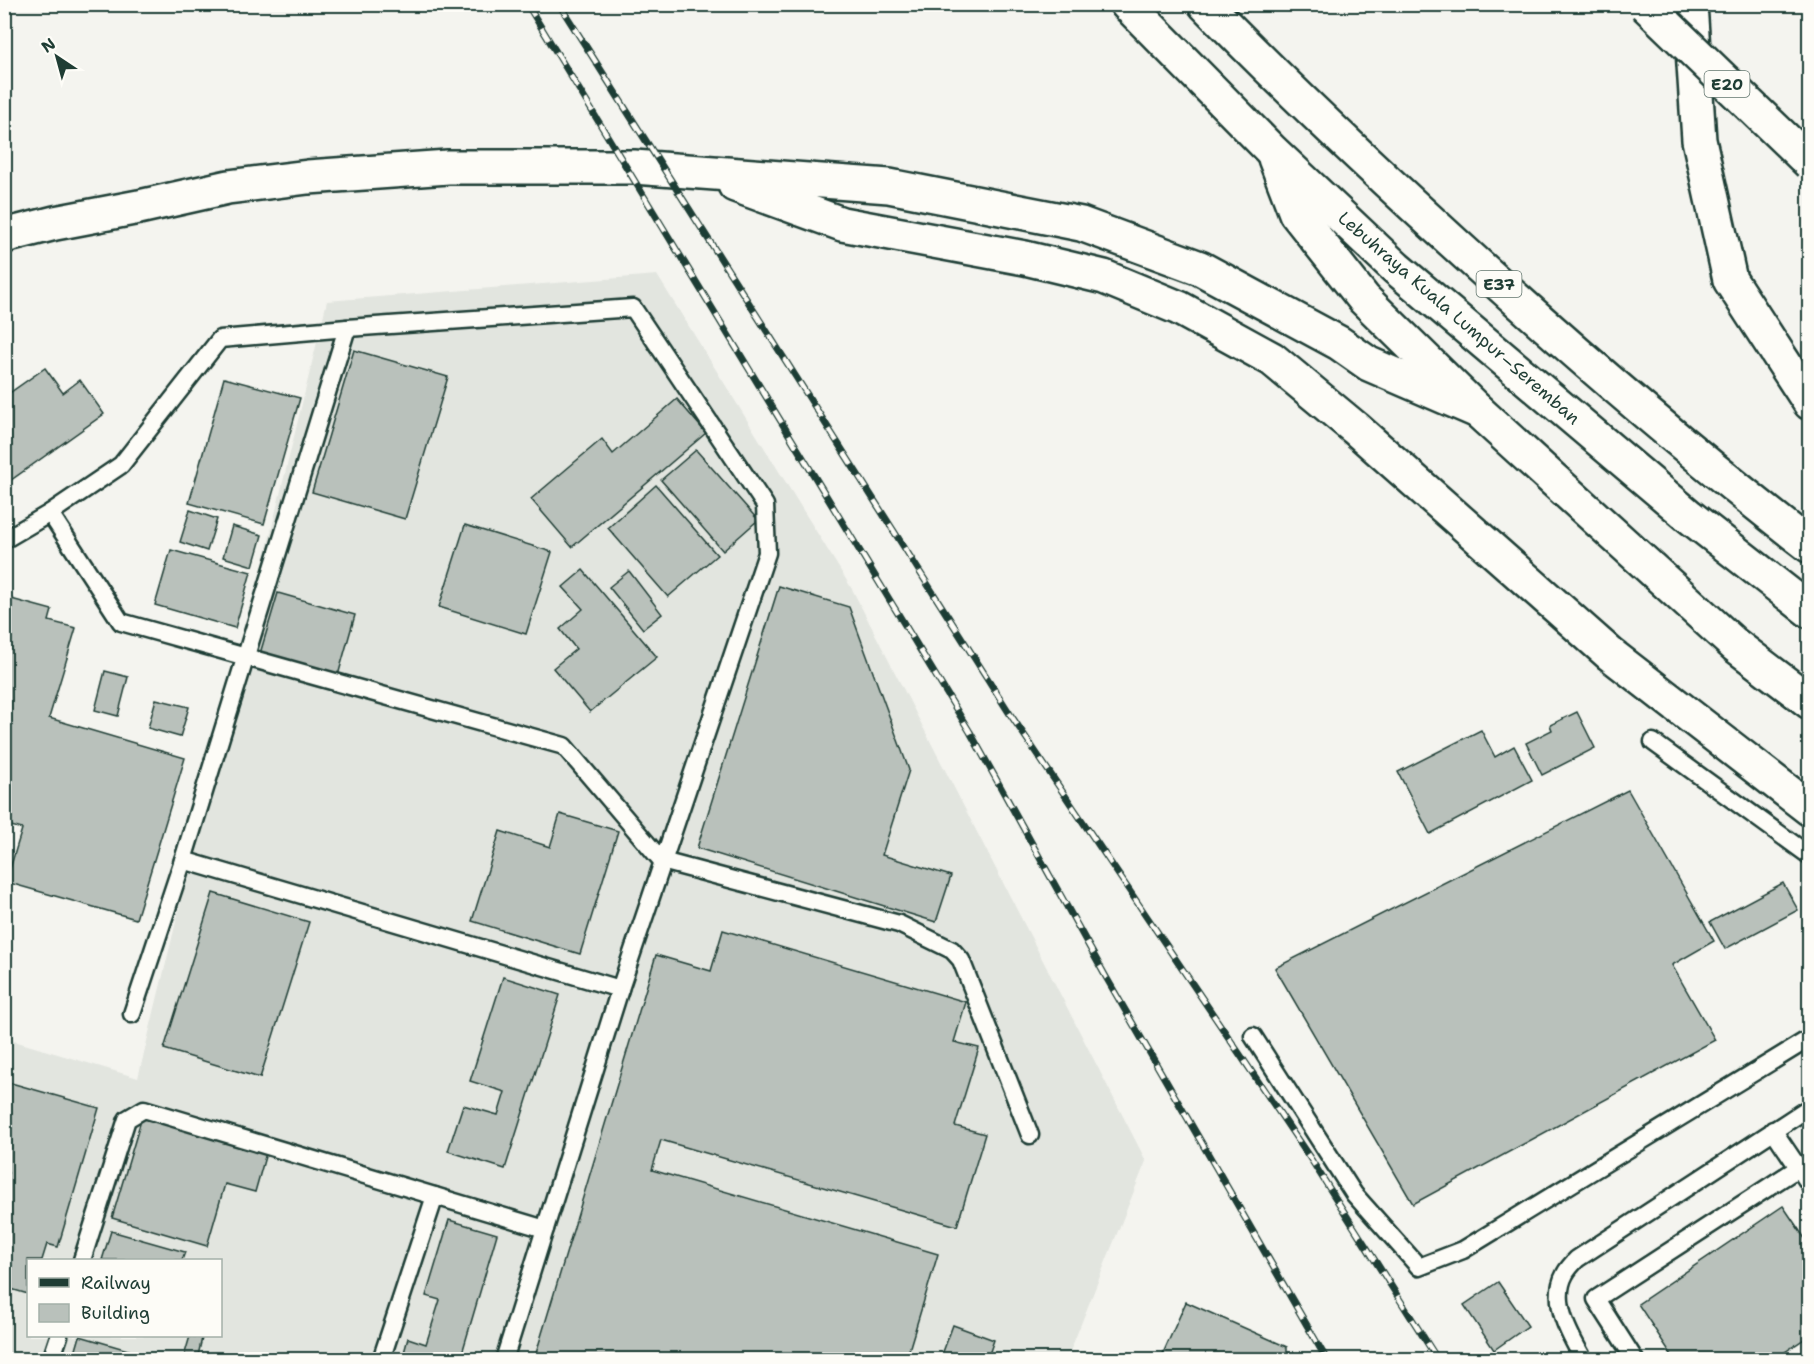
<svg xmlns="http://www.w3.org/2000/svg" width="1814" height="1364" font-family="'Shantell Sans',sans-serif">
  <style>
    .built { fill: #e2e5df; fill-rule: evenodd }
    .building { fill: #b9c1bb; stroke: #1f3d34; stroke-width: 1.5 }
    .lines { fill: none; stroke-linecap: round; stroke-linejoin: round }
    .lane-casing { stroke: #1f3d34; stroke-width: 21 }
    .highway-casing { stroke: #1f3d34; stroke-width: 38 }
    .lane { stroke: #fdfcf7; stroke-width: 16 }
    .highway { stroke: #fdfcf7; stroke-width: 33 }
    .rail-casing { stroke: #1f3d34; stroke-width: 7 }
    .rail { stroke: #fdfcf7; stroke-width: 4.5; stroke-dasharray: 14; stroke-linecap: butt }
    .highway-bridge-casing { stroke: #1f3d34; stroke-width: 38; stroke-linecap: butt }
    .highway-bridge { stroke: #fdfcf7; stroke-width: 33 }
    .labels { text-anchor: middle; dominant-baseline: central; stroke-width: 4.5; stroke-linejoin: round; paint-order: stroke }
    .shield { fill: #fdfcf7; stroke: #62766e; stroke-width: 1.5 }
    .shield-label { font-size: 16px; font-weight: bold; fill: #1f3d34 }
    .street-label { font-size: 18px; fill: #1f3d34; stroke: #fdfcf7 }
  </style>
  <rect width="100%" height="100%" fill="#f4f4ef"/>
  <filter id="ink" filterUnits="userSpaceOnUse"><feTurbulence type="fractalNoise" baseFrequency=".0167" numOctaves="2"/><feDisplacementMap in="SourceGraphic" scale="12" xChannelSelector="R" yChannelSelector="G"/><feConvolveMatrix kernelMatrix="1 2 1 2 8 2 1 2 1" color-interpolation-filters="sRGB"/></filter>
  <g filter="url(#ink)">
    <path class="built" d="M 657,275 L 852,589 L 1146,1161 L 1067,1359 L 5,1359 L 4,1038 L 138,1078 L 327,301 ZM 28,1260 L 220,1260 L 220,1336 L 28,1336 Z"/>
    <g class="building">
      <path d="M 354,350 L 448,377 L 405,519 L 312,492 Z"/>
      <path d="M 45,368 L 63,393 L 80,380 L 104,414 L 4,485 L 4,397 Z"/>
      <path d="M 224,378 L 300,398 L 264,524 L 189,503 Z"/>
      <path d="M 677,399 L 706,433 L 572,547 L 531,499 L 602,439 L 613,454 Z"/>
      <path d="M 696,450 L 758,520 L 723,551 L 661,480 Z"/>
      <path d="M 656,485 L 717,555 L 668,597 L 608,528 Z"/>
      <path d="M 190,510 L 217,519 L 207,551 L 180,542 Z"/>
      <path d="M 465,525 L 552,552 L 526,634 L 439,607 Z"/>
      <path d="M 232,526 L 262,535 L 253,566 L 223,557 Z"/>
      <path d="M 171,550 L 251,572 L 235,628 L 155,605 Z"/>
      <path d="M 583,570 L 657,657 L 590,712 L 553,668 L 576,649 L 560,629 L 583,609 L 563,587 Z"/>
      <path d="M 629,571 L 662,614 L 643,629 L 609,587 Z"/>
      <path d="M 779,586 L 849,607 L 909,770 L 882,855 L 951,876 L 936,922 L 697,848 Z"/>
      <path d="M 278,593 L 355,615 L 337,679 L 259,657 Z"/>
      <path d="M 4,597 L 52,610 L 49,621 L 76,628 L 49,718 L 185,758 L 136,919 L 6,882 L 22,829 L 4,824 Z"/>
      <path d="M 105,671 L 128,677 L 118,716 L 95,710 Z"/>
      <path d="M 156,699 L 189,707 L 180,737 L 148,728 Z"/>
      <path d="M 1577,712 L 1595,748 L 1542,775 L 1526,743 L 1552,730 L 1550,725 Z"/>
      <path d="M 1481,730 L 1495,757 L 1514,746 L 1532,780 L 1430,834 L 1398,772 Z"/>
      <path d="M 1628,790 L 1714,941 L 1672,965 L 1715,1040 L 1413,1204 L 1275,968 Z"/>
      <path d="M 560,814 L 618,831 L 580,954 L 472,921 L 500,831 L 550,847 Z"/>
      <path d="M 1783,883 L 1798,910 L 1725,949 L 1710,922 Z"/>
      <path d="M 213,893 L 309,922 L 260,1078 L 164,1049 Z"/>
      <path d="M 723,930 L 966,1002 L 954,1042 L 979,1048 L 955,1126 L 985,1134 L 957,1226 L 661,1140 L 652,1170 L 938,1254 L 906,1360 L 534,1360 L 656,955 L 711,971 Z"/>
      <path d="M 503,977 L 560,995 L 505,1169 L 448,1151 L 463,1105 L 498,1115 L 505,1092 L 470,1081 Z"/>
      <path d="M 4,1081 L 99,1108 L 58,1247 L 47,1244 L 42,1260 L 28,1260 L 28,1294 L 4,1287 L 4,1214 L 7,1204 L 4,1203 L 4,1184 L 8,1173 L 4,1172 Z"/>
      <path d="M 142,1117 L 266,1153 L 255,1192 L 225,1184 L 207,1246 L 112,1218 Z"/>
      <path d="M 1783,1206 L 1810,1246 L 1810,1335 L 1773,1360 L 1675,1360 L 1638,1304 Z"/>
      <path d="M 449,1220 L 497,1234 L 460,1360 L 402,1360 L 408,1338 L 426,1344 L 440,1300 L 426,1296 Z"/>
      <path d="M 111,1231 L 185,1252 L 182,1260 L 102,1260 Z"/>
      <path d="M 1498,1282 L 1528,1326 L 1494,1350 L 1464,1305 Z"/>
      <path d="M 1186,1302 L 1287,1347 L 1287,1360 L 1160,1360 Z"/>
      <path d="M 953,1325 L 994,1340 L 987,1360 L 940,1360 Z"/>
      <path d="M 80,1336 L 145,1355 L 144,1360 L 73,1360 Z"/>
      <path d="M 190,1336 L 202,1338 L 197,1360 L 183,1360 Z"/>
    </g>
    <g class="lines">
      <defs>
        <g id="lane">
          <path d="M 50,513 L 121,622 L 564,746 L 662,861 L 899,924 L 952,950 L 961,960 L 1030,1135"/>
          <path d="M 4,540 L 50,513 L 121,465 L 220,339 L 347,328 L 633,308 L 765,505 L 767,553 L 620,989 L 504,1360"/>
          <path d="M 1653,742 L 1810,856"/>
          <path d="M 183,860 L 347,328"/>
          <path d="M 132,1014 L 183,860 L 620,989"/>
          <path d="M 1253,1036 L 1354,1194 L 1419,1267 L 1463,1250 L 1810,1038"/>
          <path d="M 1773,1130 L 1810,1185"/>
          <path d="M 82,1260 L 127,1119 L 144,1109 L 545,1229"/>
          <path d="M 51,1360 L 59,1336"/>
          <path d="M 381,1360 L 435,1196"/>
          <path d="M 1584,1360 C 1570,1336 1550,1301 1565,1274 C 1568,1268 1573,1263 1577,1259 L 1810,1107"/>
          <path d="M 1635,1360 L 1596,1299 L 1798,1168"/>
        </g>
        <g id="highway">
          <path d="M 1127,4 L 1272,151 L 1396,268 L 1689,516 L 1810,611"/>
          <path d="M 1205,4 C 1296,98 1391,186 1488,274 C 1592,368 1699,460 1810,546"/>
          <path d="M 1690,4 L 1699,140 L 1730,280 L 1810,403"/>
          <path d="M 1275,158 L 1296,213 L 1364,299 L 1478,411 L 1735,645 L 1810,702"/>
          <path d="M 735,185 L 842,224 L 1025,258 L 1104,277 L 1179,308 L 1272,359 L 1355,428 L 1610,654 L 1810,809"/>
          <path d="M 4,236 L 55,223 L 139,207 L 228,187 L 308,177 L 448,167 L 634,167 L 889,186 L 1081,224 L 1200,268 L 1339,343 L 1369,364 L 1478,411"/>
        </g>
      </defs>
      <use href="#lane" class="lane-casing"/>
      <use href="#highway" class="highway-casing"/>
      <use href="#lane" class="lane"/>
      <use href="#highway" class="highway"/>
      <defs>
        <g id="rail">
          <path d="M 527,4 L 970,732 L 1106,977 L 1327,1360"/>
          <path d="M 559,4 L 1010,714 L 1312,1161 L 1438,1360"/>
        </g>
      </defs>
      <use href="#rail" class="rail-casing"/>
      <use href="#rail" class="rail"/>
      <defs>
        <path id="highway-bridge" d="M 1645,4 L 1810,163"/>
      </defs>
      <use href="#highway-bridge" class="highway-bridge-casing"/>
      <use href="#highway-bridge" class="highway-bridge"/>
    </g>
  </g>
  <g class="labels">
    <g class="shield">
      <rect x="1704.5" y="71" width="45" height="26" rx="4.5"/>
      <rect x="1476.5" y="271" width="45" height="26" rx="4.5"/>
    </g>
    <g class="shield-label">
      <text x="1727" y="84">E20</text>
      <text x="1499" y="284">E37</text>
    </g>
    <g class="street-label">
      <text transform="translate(1459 318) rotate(41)">Lebuhraya Kuala Lumpur–Seremban</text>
    </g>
  </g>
  <rect width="1814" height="1364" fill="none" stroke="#fdfcf7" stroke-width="24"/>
  <rect x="12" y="12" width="1790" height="1340" fill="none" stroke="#1f3d34" stroke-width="2" filter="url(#ink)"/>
  <rect x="27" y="1259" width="195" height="78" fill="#fdfcf7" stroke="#a4b0a9" stroke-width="1.5"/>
  <rect x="39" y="1278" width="30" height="9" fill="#1f3d34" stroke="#a4b0a9" stroke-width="1.5"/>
  <text x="81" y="1289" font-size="18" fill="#1f3d34">Railway</text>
  <rect x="39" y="1304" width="30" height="18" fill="#b9c1bb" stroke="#a4b0a9" stroke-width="1.5"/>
  <text x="81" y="1319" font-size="18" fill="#1f3d34">Building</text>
  <g transform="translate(57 57) rotate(324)" stroke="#fdfcf7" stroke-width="4.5" paint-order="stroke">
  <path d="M0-4.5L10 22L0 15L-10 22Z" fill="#1f3d34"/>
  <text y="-9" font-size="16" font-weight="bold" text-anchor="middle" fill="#1f3d34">N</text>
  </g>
</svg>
